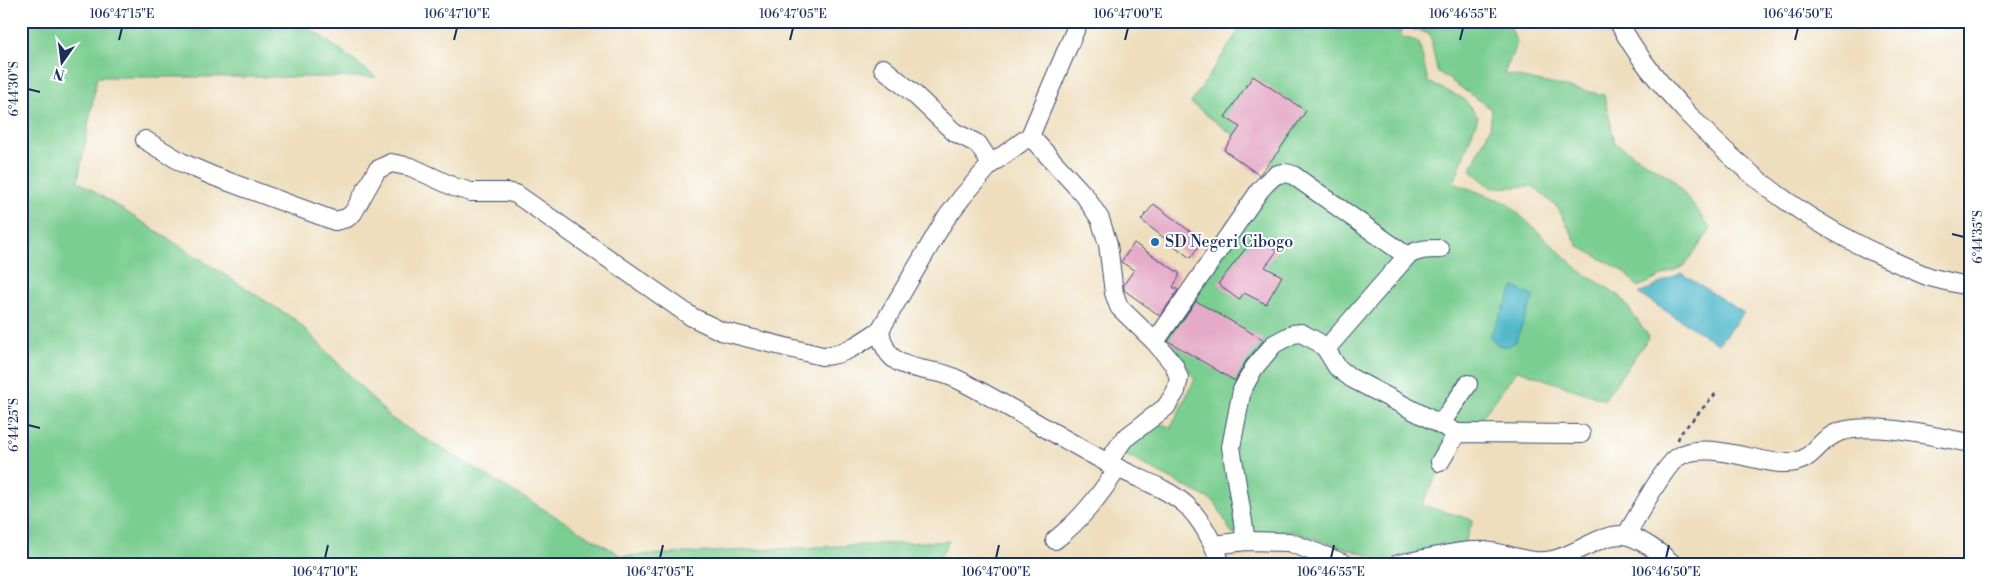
<svg xmlns="http://www.w3.org/2000/svg" width="1992" height="585" font-family="'Libre Bodoni',serif">
  <style>
    .green { fill: #7ace91; stroke: #4a7e78 }
    .water { fill: #4ab5c8; stroke: #327293 }
    .building { fill: #e5aac7 }
    .lines { fill: none; stroke-linecap: round; stroke-linejoin: round }
    .minor-casing { stroke: #3b496c; stroke-width: 20 }
    .path { stroke: #3b496c; stroke-width: 2.5; stroke-dasharray: 4 4; stroke-linecap: butt }
    .minor { stroke: #fff; stroke-width: 18 }
    .ticks { fill: none; stroke: #1b2f5e; stroke-width: 2 }
    .poi-dot { fill: #1f6fb2; stroke: #fff; stroke-width: 2 }
    .labels { text-anchor: middle; dominant-baseline: central; stroke-width: 4; stroke-linejoin: round; paint-order: stroke }
    .poi-label { font-size: 16px; fill: #1b2f5e; stroke: #fff; text-anchor: start }
    .neatline { fill: none; stroke: #1b2f5e; stroke-width: 2 }
    .ticks-label { font-size: 12px; text-anchor: middle; fill: #1b2f5e }
  </style>
  <rect width="100%" height="100%" fill="#fff"/>
  <filter id="ink" filterUnits="userSpaceOnUse"><feTurbulence type="fractalNoise" baseFrequency=".02" numOctaves="2"/><feDisplacementMap in="SourceGraphic" scale="10" xChannelSelector="R" yChannelSelector="G"/><feConvolveMatrix kernelMatrix="1 2 1 2 8 2 1 2 1" color-interpolation-filters="sRGB"/></filter>
  <filter id="wash" filterUnits="userSpaceOnUse"><feTurbulence type="fractalNoise" baseFrequency=".0096" numOctaves="4" result="noise"/><feDisplacementMap in="SourceGraphic" scale="20" xChannelSelector="R" yChannelSelector="G"/><feGaussianBlur stdDeviation="1.12" result="paint"/><feColorMatrix in="noise" values="0 0 0 0 0 0 0 0 0 0 0 0 0 0 0 0 0 1.4 0 .05"/><feComposite in="paint" operator="in"/></filter>
  <g filter="url(#wash)">
    <rect width="100%" height="100%" fill="#eedebd"/>
    <g class="green">
      <path d="M 21,21 L 300,21 L 376,77 L 97,77 L 78,181 L 297,321 L 392,419 L 622,556 L 949,541 L 936,564 L 21,564 Z"/>
      <path d="M 1245,21 L 1401,21 L 1401,36 L 1419,42 L 1428,82 L 1464,99 L 1478,117 L 1454,183 L 1507,203 L 1580,271 L 1620,296 L 1649,337 L 1604,400 L 1518,370 L 1435,479 L 1422,505 L 1473,520 L 1465,542 L 1383,560 L 1290,531 L 1232,534 L 1215,502 L 1125,455 L 1145,420 L 1171,427 L 1195,379 L 1162,335 L 1282,172 L 1191,103 Z"/>
      <path d="M 1411,21 L 1508,21 L 1517,43 L 1504,74 L 1604,95 L 1615,143 L 1673,179 L 1711,229 L 1684,266 L 1638,287 L 1625,272 L 1578,246 L 1558,208 L 1532,186 L 1492,188 L 1470,170 L 1490,128 L 1492,109 L 1437,71 L 1430,34 L 1412,29 Z"/>
    </g>
    <g class="water">
      <path d="M 1681,273 L 1744,313 L 1718,344 L 1639,294 Z"/>
      <path d="M 1514,287 L 1534,297 L 1515,342 C 1504,350 1497,347 1490,336 Z"/>
    </g>
    <g id="blocks">
      <g class="building">
        <path d="M 1253,76 L 1306,111 L 1278,152 L 1259,175 L 1224,150 L 1240,127 L 1225,117 Z"/>
        <path d="M 1154,204 L 1203,241 L 1190,258 L 1141,220 Z"/>
        <path d="M 1256,235 L 1277,251 L 1265,267 L 1282,276 L 1266,304 L 1244,293 L 1239,300 L 1218,284 Z"/>
        <path d="M 1134,243 L 1179,273 L 1179,277 L 1173,287 L 1178,290 L 1160,316 L 1124,290 L 1124,284 L 1134,270 L 1121,262 Z"/>
        <path d="M 1196,301 L 1264,340 L 1246,361 L 1235,381 L 1168,341 Z"/>
      </g>
    </g>
  </g>
  <g filter="url(#ink)">
    <use href="#blocks" fill-opacity="0" stroke="#3b496c" stroke-width="1"/>
    <g class="lines">
      <defs>
        <g id="minor">
          <path d="M 1079,21 L 1030,136 L 991,164 L 963,196 L 944,221 L 880,330 C 885,365 906,366 935,372 C 944,373 953,377 961,381 C 1011,407 1059,437 1108,463 C 1131,476 1168,488 1186,505 C 1203,521 1213,542 1221,564"/>
          <path d="M 1618,21 C 1637,57 1661,85 1689,115 C 1750,180 1813,226 1895,262 C 1907,267 1918,273 1930,277 C 1943,281 1957,283 1971,287"/>
          <path d="M 883,68 L 914,94 L 954,132 L 978,144 L 991,164"/>
          <path d="M 1030,136 L 1085,196 L 1100,219 L 1108,244 L 1114,293 L 1119,307 L 1155,342 L 1174,365 L 1179,378 L 1176,391 L 1166,407 L 1124,439 L 1107,463"/>
          <path d="M 145,140 L 183,163 L 213,176 L 335,221 L 347,218 L 353,213 L 377,170 L 391,163 L 411,167 L 454,187 L 471,192 L 507,192 L 516,194 L 692,317 L 721,331 L 822,356 C 844,356 862,342 880,330"/>
          <path d="M 1155,342 L 1260,190 C 1271,178 1277,169 1293,175 L 1407,256"/>
          <path d="M 1326,349 L 1407,256 C 1418,249 1427,249 1440,249"/>
          <path d="M 1440,425 L 1468,384"/>
          <path d="M 1440,462 L 1457,433 L 1581,434"/>
          <path d="M 1626,535 C 1637,518 1663,467 1678,457 C 1703,440 1752,461 1781,463 C 1815,465 1814,441 1839,432 C 1874,421 1935,437 1971,443"/>
          <path d="M 1055,540 C 1082,519 1099,496 1118,468"/>
          <path d="M 1246,541 L 1231,447 L 1242,390 L 1254,368 L 1274,344 L 1293,334 L 1301,333 L 1318,342 L 1326,349 L 1337,367 L 1351,378 L 1457,433"/>
          <path d="M 1214,545 L 1246,541 L 1289,542 L 1345,564"/>
          <path d="M 1398,564 C 1423,560 1461,549 1485,551 C 1508,553 1528,565 1552,560 C 1577,555 1598,534 1624,535 C 1639,537 1662,554 1673,564"/>
        </g>
      </defs>
      <use href="#minor" class="minor-casing"/>
      <path class="path" d="M 1678,440 L 1680,434 L 1717,392"/>
      <use href="#minor" class="minor"/>
    </g>
  </g>
  <path class="ticks" d="M 119,40 L 122,28M 454,40 L 457,28M 790,40 L 793,28M 1125,40 L 1128,28M 1460,40 L 1463,28M 1795,40 L 1798,28M 28,89 L 40,92M 1952,234 L 1964,237M 28,425 L 40,428M 325,558 L 328,545M 660,558 L 663,545M 996,558 L 999,545M 1331,558 L 1334,545M 1666,558 L 1669,545"/>
  <circle class="poi-dot" cx="1155" cy="242" r="5"/>
  <g class="labels">
    <g class="poi-label">
      <text x="1165" y="242">SD Negeri Cibogo</text>
    </g>
  </g>
  <rect width="1992" height="585" fill="none" stroke="#fff" stroke-width="55"/>
  <g transform="translate(62 62) rotate(194)" stroke="#ffffff" stroke-width="4" paint-order="stroke">
  <path d="M0-4L9 19L0 12L-9 19Z" fill="#1b2f5e"/>
  <text y="-8" font-size="14" font-weight="bold" text-anchor="middle" fill="#1b2f5e">N</text>
  </g>
  <rect x="28" y="28" width="1936" height="530" class="neatline"/>
  <g class="ticks-label">
    <text x="122" y="18">106°47'15"E</text>
    <text x="457" y="18">106°47'10"E</text>
    <text x="793" y="18">106°47'05"E</text>
    <text x="1128" y="18">106°47'00"E</text>
    <text x="1463" y="18">106°46'55"E</text>
    <text x="1798" y="18">106°46'50"E</text>
    <text transform="translate(14 89) rotate(-90)" y="4">6°44'30"S</text>
    <text transform="translate(1978 237) rotate(-90)" y="4">6°44'35"S</text>
    <text transform="translate(14 425) rotate(-90)" y="4">6°44'25"S</text>
    <text x="325" y="576">106°47'10"E</text>
    <text x="660" y="576">106°47'05"E</text>
    <text x="996" y="576">106°47'00"E</text>
    <text x="1331" y="576">106°46'55"E</text>
    <text x="1666" y="576">106°46'50"E</text>
  </g>
</svg>
